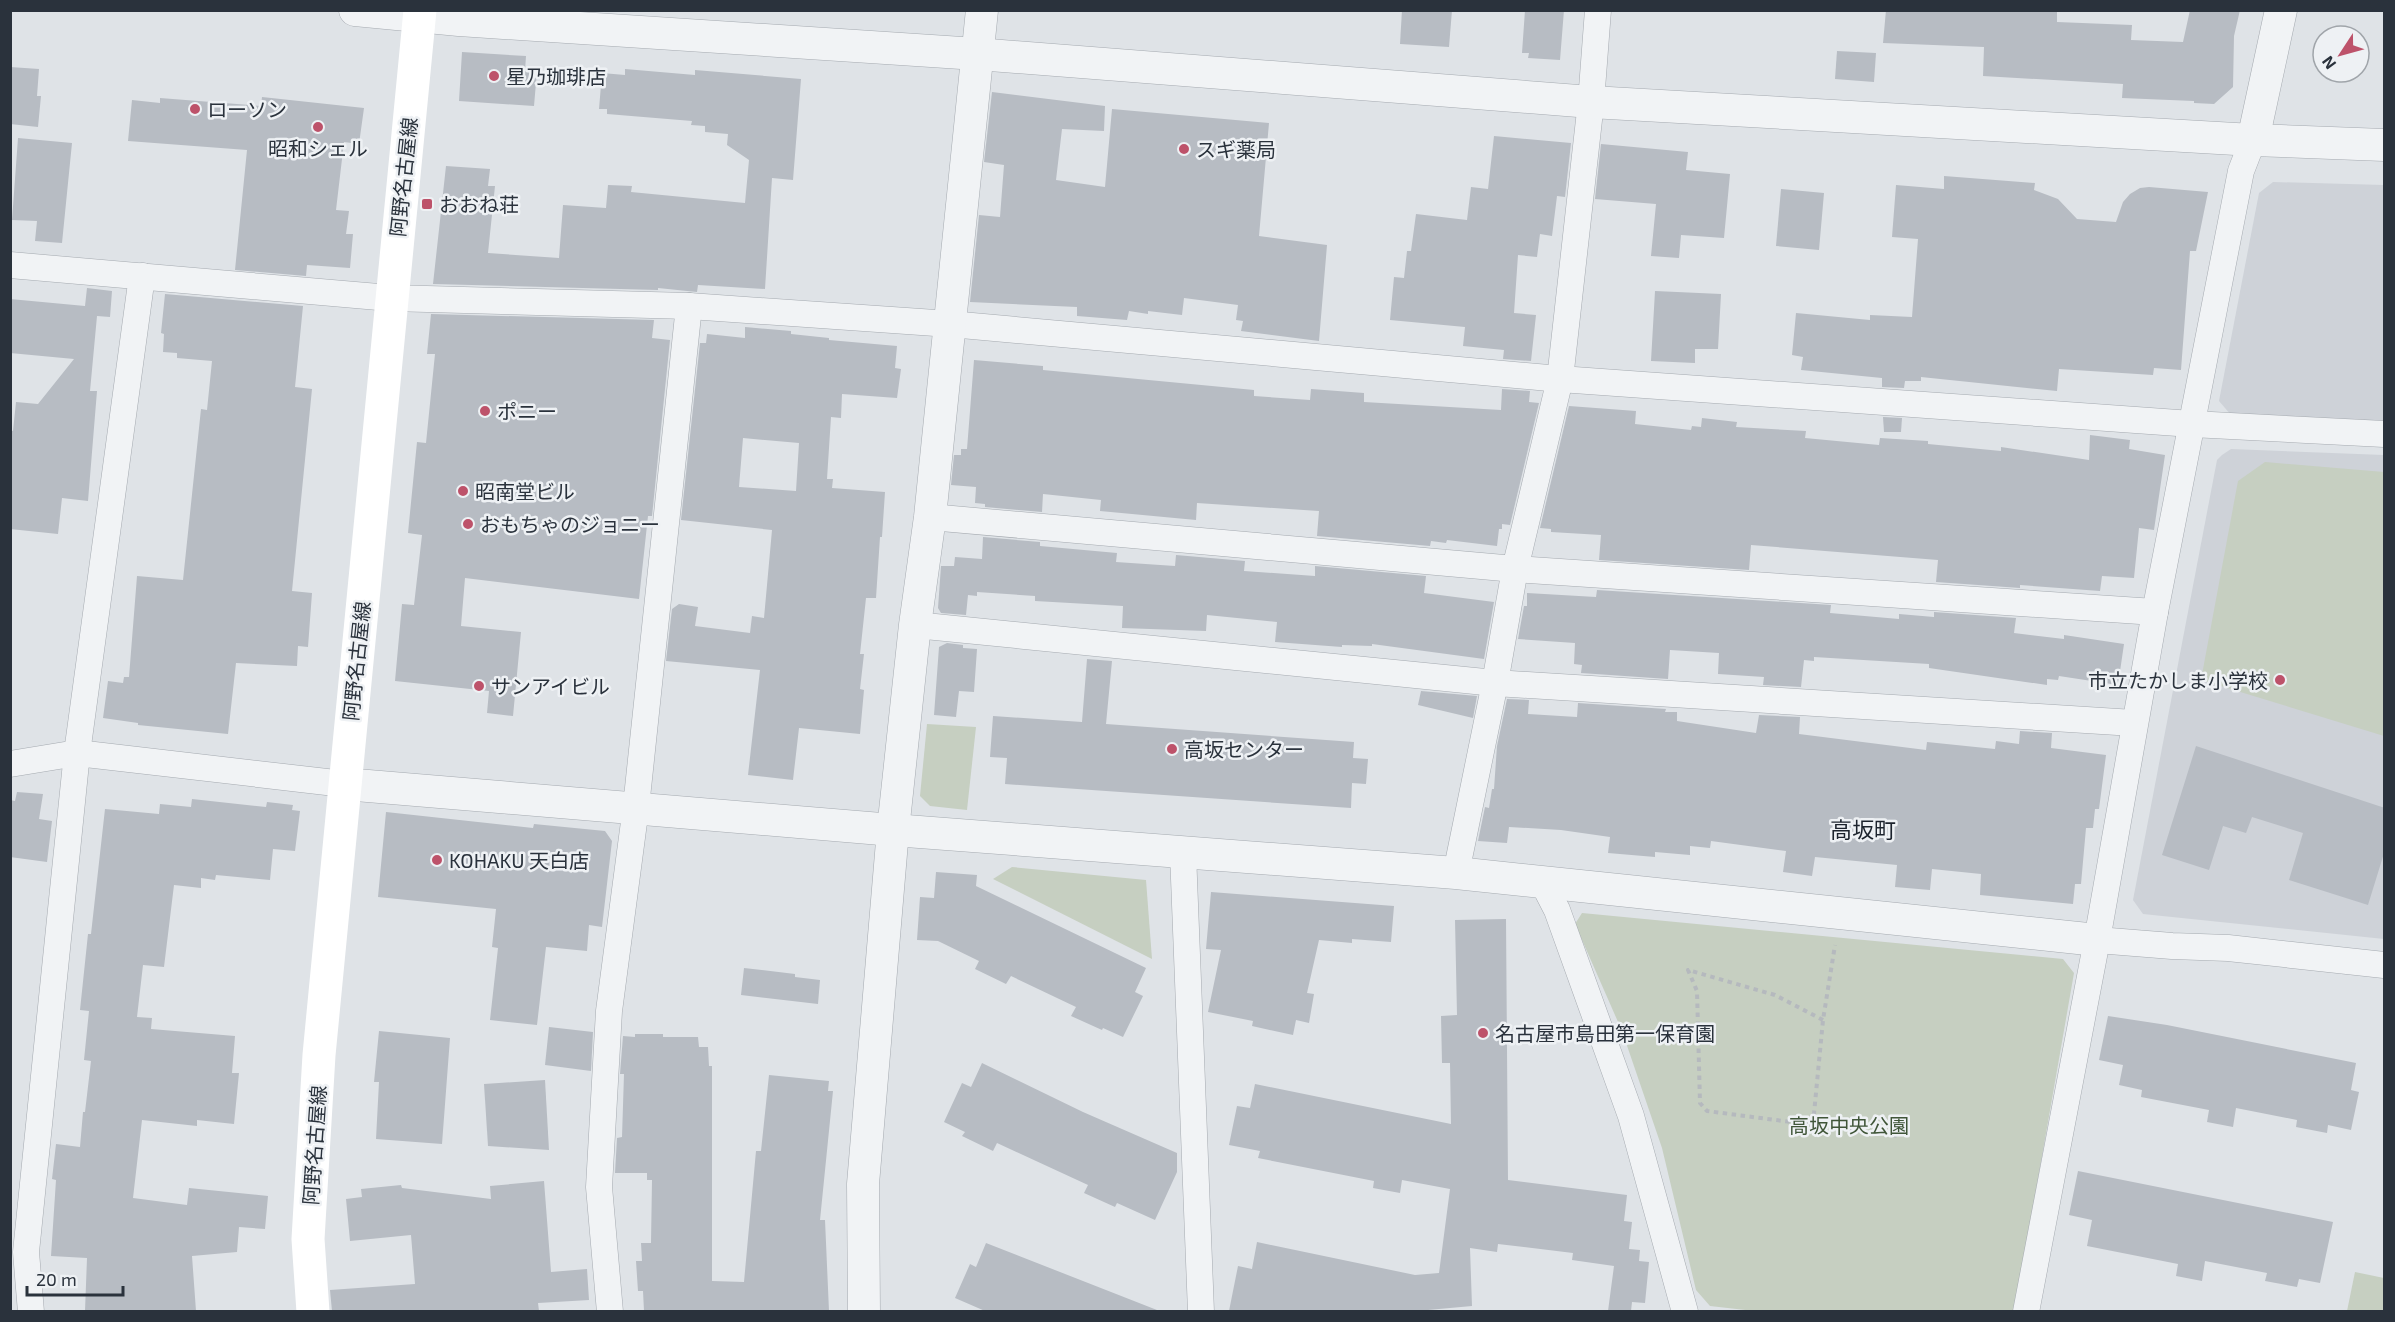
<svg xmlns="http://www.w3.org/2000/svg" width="2395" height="1322" font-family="'Exo 2','Noto Sans JP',sans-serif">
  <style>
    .built { fill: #ced2d8 }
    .green { fill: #c6cfc1 }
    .building { fill: #b7bcc3; fill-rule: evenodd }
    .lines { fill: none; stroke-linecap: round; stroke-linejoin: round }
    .minor-casing { stroke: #a5aab0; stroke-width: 27 }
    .tertiary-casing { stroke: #a5aab0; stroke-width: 33 }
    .path { stroke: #b5b9be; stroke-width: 4; stroke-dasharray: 4.5 4.5; stroke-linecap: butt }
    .minor { stroke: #f1f3f5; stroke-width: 26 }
    .tertiary { stroke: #f1f3f5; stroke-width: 32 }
    .secondary { stroke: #fff; stroke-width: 33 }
    .poi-dot { fill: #bd526a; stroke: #eef1f4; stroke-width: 2 }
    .labels { text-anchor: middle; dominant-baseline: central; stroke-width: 5; stroke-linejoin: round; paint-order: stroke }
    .poi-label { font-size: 20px; fill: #2a323c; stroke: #eef1f4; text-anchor: start }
    .street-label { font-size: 20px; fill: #2a323c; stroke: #eef1f4 }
    .park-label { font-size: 20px; fill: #405639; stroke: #eef1f4 }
    .quarter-label { font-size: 22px; fill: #1c232d; stroke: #eef1f4 }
  </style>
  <rect width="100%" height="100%" fill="#dfe3e7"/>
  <g class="built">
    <path d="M 2273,182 L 2384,185 L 2384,422 L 2231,415 L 2219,401 L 2259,193 Z"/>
    <path d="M 2231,449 L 2384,455 L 2384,939 L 2143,914 L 2133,900 L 2217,460 L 2222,455 Z"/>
  </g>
  <g class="green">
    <path d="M 2265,462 L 2384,472 L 2384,736 L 2201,680 L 2238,481 Z"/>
    <path d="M 927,724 L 976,727 L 967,810 L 930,806 L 920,796 Z"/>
    <path d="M 1012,867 L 1146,880 L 1152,959 L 993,879 Z"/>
    <path d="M 1582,913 L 2063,959 L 2074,973 L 2015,1311 L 1763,1312 L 1710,1306 L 1696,1290 L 1662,1148 L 1622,1031 L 1575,924 Z"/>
    <path d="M 2355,1272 L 2384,1278 L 2384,1311 L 2347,1311 Z"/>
  </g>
  <g class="building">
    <path d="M 1402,10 L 1452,10 L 1449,47 L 1400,44 Z"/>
    <path d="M 1525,10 L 1564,10 L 1560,60 L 1528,58 L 1529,53 L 1522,53 Z"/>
    <path d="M 1886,10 L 2057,10 L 2057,22 L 2132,25 L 2131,40 L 2183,42 L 2190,10 L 2240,10 L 2234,36 L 2233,87 L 2214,104 L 2194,103 L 2194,101 L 2122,98 L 2123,84 L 1983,76 L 1984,47 L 1883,43 Z"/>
    <path d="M 1837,51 L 1876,53 L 1874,82 L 1835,79 Z"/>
    <path d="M 462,52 L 526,56 L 525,71 L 537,71 L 534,106 L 459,101 Z"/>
    <path d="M 10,67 L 39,69 L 37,96 L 41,96 L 38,127 L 10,124 Z"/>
    <path d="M 625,69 L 695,75 L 695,70 L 801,79 L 793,180 L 772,178 L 765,289 L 698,285 L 697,292 L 658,288 L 658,290 L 433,284 L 446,166 L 490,169 L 488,186 L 495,186 L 488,253 L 559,258 L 563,205 L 606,208 L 608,185 L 632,186 L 631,192 L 745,203 L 749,160 L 727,145 L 728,134 L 705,132 L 705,126 L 691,125 L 692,121 L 607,114 L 607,109 L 599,109 L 602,73 L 625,75 Z"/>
    <path d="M 992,92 L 1105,106 L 1104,131 L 1062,129 L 1056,180 L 1105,187 L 1112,109 L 1269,123 L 1259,236 L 1327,245 L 1319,341 L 1241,331 L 1243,321 L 1236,320 L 1238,305 L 1184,298 L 1182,315 L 1148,311 L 1148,314 L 1129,311 L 1127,320 L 1077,316 L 1077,307 L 970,302 L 979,215 L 1000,217 L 1004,165 L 984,162 Z"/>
    <path d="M 262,97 L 364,108 L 359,144 L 344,142 L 336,210 L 349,211 L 346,234 L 353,234 L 350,268 L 307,265 L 306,276 L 235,270 L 247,150 L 128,141 L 132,100 L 160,103 L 160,98 L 261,106 Z"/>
    <path d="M 1494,136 L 1571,143 L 1565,197 L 1557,196 L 1552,236 L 1540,234 L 1537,257 L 1518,255 L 1514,313 L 1536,315 L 1531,361 L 1503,359 L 1504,350 L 1463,346 L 1465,327 L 1390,320 L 1394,277 L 1404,278 L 1407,251 L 1411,251 L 1416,214 L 1467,220 L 1471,187 L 1488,189 Z"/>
    <path d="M 18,138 L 72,143 L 62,243 L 35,241 L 37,221 L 12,220 Z"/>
    <path d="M 1601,144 L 1688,152 L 1686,170 L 1730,174 L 1724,238 L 1681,235 L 1679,258 L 1651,256 L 1656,204 L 1595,199 Z"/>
    <path d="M 1944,176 L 2035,183 L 2034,190 L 2058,199 L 2077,219 L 2116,222 L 2123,202 L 2130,194 L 2140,188 L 2149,187 L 2208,192 L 2196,251 L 2190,251 L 2181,370 L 2154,368 L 2153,375 L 2059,369 L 2057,391 L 1921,377 L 1921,381 L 1905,381 L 1904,388 L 1882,387 L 1882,378 L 1801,370 L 1803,357 L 1792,355 L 1796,313 L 1870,320 L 1870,315 L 1912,317 L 1918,239 L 1892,237 L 1896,185 L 1944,189 Z"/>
    <path d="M 1781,189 L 1824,193 L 1819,250 L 1776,246 Z"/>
    <path d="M 87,288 L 112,291 L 110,317 L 97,316 L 90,391 L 97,391 L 88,501 L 62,498 L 58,534 L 10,529 L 10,430 L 13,431 L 16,402 L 38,404 L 74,359 L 10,353 L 10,299 L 85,306 Z"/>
    <path d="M 1655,291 L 1721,294 L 1718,349 L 1695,349 L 1695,363 L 1651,361 Z"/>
    <path d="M 165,294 L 303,306 L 295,387 L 312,389 L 292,591 L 312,593 L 308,647 L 298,646 L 297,666 L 236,663 L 228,734 L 138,725 L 138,723 L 103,718 L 108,681 L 123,683 L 124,677 L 129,677 L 137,576 L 183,580 L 201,409 L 207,410 L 212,361 L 177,358 L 177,353 L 163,352 L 164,334 L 161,333 Z"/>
    <path d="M 431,314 L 654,320 L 652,338 L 670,340 L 652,516 L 648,516 L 639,599 L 465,578 L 461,626 L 521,632 L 513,716 L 487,713 L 489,691 L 395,681 L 402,604 L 414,605 L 422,535 L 408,533 L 417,442 L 426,443 L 435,354 L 427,354 Z"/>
    <path d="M 745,327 L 791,331 L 791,334 L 829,338 L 829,340 L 897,346 L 895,368 L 901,369 L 897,398 L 842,394 L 841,418 L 831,417 L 827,479 L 833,479 L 832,488 L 885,492 L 882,537 L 880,537 L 876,598 L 866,598 L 860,654 L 864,654 L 860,689 L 864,690 L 860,734 L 799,728 L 793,780 L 748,775 L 760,670 L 666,661 L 672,609 L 679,604 L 698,607 L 695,626 L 750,633 L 752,616 L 764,618 L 772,530 L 681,520 L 700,343 L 706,343 L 707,334 L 745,338 ZM 743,438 L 799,443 L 796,491 L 739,487 Z"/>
    <path d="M 974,360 L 1043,366 L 1043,370 L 1254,390 L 1254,396 L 1310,400 L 1311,389 L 1364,393 L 1364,402 L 1501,410 L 1502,389 L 1530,391 L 1529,402 L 1539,403 L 1510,525 L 1502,524 L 1502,529 L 1499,529 L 1497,546 L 1447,540 L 1446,543 L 1431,541 L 1430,546 L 1317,536 L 1319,511 L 1197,503 L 1196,520 L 1100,511 L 1101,500 L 1043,494 L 1042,512 L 985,507 L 985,504 L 975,503 L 976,487 L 951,485 L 954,455 L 961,455 L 961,449 L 967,449 Z"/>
    <path d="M 1569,406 L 1636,411 L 1635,424 L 1691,430 L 1692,426 L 1701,427 L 1702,418 L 1737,422 L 1736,427 L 1806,431 L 1805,438 L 1879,445 L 1880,438 L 1928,441 L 1928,444 L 2001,451 L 2001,447 L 2089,460 L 2090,435 L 2130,440 L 2129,449 L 2165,455 L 2154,530 L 2139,528 L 2134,578 L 2102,576 L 2100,591 L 2020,585 L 2020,588 L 1936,582 L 1938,560 L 1751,545 L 1749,570 L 1599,560 L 1601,535 L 1551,532 L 1551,529 L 1540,528 Z"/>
    <path d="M 1883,417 L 1902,418 L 1901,432 L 1884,432 Z"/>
    <path d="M 983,537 L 1040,542 L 1040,546 L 1117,553 L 1116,562 L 1175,566 L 1176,555 L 1245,561 L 1244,571 L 1315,576 L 1315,566 L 1426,576 L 1424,593 L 1494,602 L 1484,659 L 1372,644 L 1372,646 L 1342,645 L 1342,647 L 1275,642 L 1277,622 L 1207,615 L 1206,631 L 1122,628 L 1123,606 L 1035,601 L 1035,596 L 977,592 L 977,596 L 968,595 L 966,615 L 941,613 L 938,608 L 941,566 L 954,566 L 955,557 L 982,559 Z"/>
    <path d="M 1597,590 L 1831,605 L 1830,613 L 1899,619 L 1899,614 L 1934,617 L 1934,612 L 2016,618 L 2014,633 L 2064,639 L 2064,635 L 2124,644 L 2118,685 L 2059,676 L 2058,680 L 2047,679 L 2047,685 L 1929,668 L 1929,664 L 1814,657 L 1814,661 L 1804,660 L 1801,687 L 1763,685 L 1764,677 L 1718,674 L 1719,653 L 1670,650 L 1668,679 L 1581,673 L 1582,665 L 1574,664 L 1575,643 L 1518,639 L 1524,606 L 1527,606 L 1527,593 L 1596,597 Z"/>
    <path d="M 947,643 L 963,645 L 963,648 L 977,649 L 974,692 L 959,691 L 956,717 L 934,715 L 939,647 Z"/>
    <path d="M 1087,659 L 1112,661 L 1106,724 L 1354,742 L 1353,758 L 1368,759 L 1366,784 L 1352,783 L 1351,808 L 1005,784 L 1007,758 L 990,757 L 993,716 L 1082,722 Z"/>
    <path d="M 1421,691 L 1477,696 L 1473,718 L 1418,705 Z"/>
    <path d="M 1507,699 L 1529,700 L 1528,714 L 1577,717 L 1578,703 L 1666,709 L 1665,712 L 1677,712 L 1677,721 L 1756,733 L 1759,715 L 1800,717 L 1799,734 L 1926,750 L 1927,742 L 1995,749 L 1996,741 L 2019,744 L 2020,731 L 2052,733 L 2051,748 L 2106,755 L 2099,809 L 2095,809 L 2093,828 L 2086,828 L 2081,884 L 2075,884 L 2073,904 L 1980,895 L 1981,874 L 1932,869 L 1930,890 L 1895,887 L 1897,865 L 1815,857 L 1812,876 L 1783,872 L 1786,851 L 1711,841 L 1710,848 L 1690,846 L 1690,855 L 1655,852 L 1655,857 L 1608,853 L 1610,837 L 1561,830 L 1509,827 L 1507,843 L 1478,841 L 1485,807 L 1489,808 L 1492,789 L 1494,789 L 1497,746 Z"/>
    <path d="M 2196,746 L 2385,808 L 2385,850 L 2368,905 L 2289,880 L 2303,833 L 2252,817 L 2246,833 L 2223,826 L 2209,870 L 2162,855 Z"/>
    <path d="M 17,792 L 43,794 L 39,819 L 52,821 L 47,862 L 10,857 L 10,800 L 15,801 Z"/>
    <path d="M 192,799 L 266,807 L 267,802 L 293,805 L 292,810 L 300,811 L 295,851 L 273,849 L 270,880 L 216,875 L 215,880 L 201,878 L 201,888 L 174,885 L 164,967 L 143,965 L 137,1017 L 152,1018 L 151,1029 L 235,1036 L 232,1073 L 239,1073 L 234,1124 L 197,1120 L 197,1126 L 142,1120 L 133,1198 L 187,1205 L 189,1188 L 268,1196 L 265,1229 L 239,1227 L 237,1252 L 192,1256 L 196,1311 L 85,1311 L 87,1258 L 51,1256 L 56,1180 L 52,1179 L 56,1144 L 80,1147 L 83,1112 L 85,1112 L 91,1061 L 84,1060 L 89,1011 L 80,1010 L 88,934 L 91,934 L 105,809 L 159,814 L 160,804 L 191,807 Z"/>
    <path d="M 386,812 L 533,828 L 534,824 L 605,831 L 612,841 L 602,927 L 589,925 L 587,951 L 546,947 L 537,1025 L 490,1020 L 498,948 L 492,947 L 496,909 L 378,897 Z"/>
    <path d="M 936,872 L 977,875 L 976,886 L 1146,968 L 1135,992 L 1143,996 L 1123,1037 L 1103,1028 L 1102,1030 L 1071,1016 L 1076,1007 L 1011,976 L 1006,984 L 975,969 L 979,961 L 938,941 L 917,940 L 920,897 L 934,898 Z"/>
    <path d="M 1211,892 L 1394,906 L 1391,942 L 1352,939 L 1352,943 L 1319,940 L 1307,993 L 1314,994 L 1309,1023 L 1296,1020 L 1293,1035 L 1252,1026 L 1253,1021 L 1208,1012 L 1221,950 L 1206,949 Z"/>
    <path d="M 1506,919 L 1508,1180 L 1627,1195 L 1624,1221 L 1632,1222 L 1629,1249 L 1640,1250 L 1639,1261 L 1649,1262 L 1645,1303 L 1632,1302 L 1631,1311 L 1608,1311 L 1614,1266 L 1572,1260 L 1573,1253 L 1498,1244 L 1497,1252 L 1470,1248 L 1472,1306 L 1417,1311 L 1229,1311 L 1238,1266 L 1252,1269 L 1257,1242 L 1415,1275 L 1439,1273 L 1450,1189 L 1402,1180 L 1400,1193 L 1373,1188 L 1374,1181 L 1258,1158 L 1260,1151 L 1229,1145 L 1237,1106 L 1250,1108 L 1255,1084 L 1451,1124 L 1450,1063 L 1442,1063 L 1441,1016 L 1457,1015 L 1455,920 Z"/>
    <path d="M 744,968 L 795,974 L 795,977 L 820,980 L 818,1004 L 741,995 Z"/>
    <path d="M 2108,1016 L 2167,1025 L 2356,1063 L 2351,1090 L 2359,1092 L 2351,1130 L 2328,1125 L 2327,1133 L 2296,1127 L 2297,1120 L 2236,1108 L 2233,1127 L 2207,1122 L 2209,1110 L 2141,1097 L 2142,1090 L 2119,1085 L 2123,1065 L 2099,1060 Z"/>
    <path d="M 549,1027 L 593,1032 L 591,1071 L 545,1065 Z"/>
    <path d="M 379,1031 L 450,1038 L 442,1144 L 376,1139 L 379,1082 L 374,1082 Z"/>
    <path d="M 635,1034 L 663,1034 L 663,1037 L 698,1037 L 699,1047 L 708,1047 L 709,1066 L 712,1066 L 712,1281 L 744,1282 L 756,1151 L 761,1151 L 769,1075 L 829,1081 L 828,1091 L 833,1091 L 820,1220 L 825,1220 L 829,1311 L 759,1311 L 759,1310 L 644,1311 L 643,1291 L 638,1291 L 636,1261 L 642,1261 L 641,1243 L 651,1243 L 652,1180 L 647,1180 L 647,1173 L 615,1173 L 617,1138 L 622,1137 L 624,1074 L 620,1074 L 623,1036 L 635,1037 Z"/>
    <path d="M 982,1063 L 1083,1112 L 1177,1153 L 1177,1172 L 1155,1220 L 1117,1203 L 1115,1207 L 1084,1193 L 1088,1185 L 997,1143 L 993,1151 L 962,1136 L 965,1132 L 944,1122 L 962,1083 L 971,1087 Z"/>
    <path d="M 545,1080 L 549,1150 L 488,1146 L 484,1084 Z"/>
    <path d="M 2078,1171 L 2333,1222 L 2320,1283 L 2299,1279 L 2297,1287 L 2265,1281 L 2267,1273 L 2205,1261 L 2202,1281 L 2176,1276 L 2178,1264 L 2087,1246 L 2092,1220 L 2069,1215 Z"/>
    <path d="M 544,1181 L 551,1272 L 587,1269 L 589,1300 L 538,1303 L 539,1311 L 332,1311 L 330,1290 L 415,1284 L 411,1235 L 350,1241 L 346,1199 L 362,1197 L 361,1189 L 401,1185 L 402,1188 L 491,1199 L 490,1186 Z"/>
    <path d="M 986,1243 L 1157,1310 L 1157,1311 L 985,1311 L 955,1298 L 970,1264 L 976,1267 Z"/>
  </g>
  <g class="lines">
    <defs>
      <g id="minor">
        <path d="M 10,265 L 390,298 L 689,306 L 950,324 L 1560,379 L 2192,424 L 2384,434"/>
        <path d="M 930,517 L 1515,569 L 2155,612"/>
        <path d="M 915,625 L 1495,683 L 2134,723"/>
        <path d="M 10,764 L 77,753 L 344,784"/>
        <path d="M 1183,853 L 1201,1312"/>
        <path d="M 1456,873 L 1495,683 L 1515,569 L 1560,379 L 1591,102 L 1598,10"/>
        <path d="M 1542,881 L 1557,910 L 1631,1116 L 1685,1312"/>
        <path d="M 2097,940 L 2172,946 L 2228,948 L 2384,965"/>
        <path d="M 31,1312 L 26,1252 L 77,753 L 142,276"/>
        <path d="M 610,1312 L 599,1187 L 609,1011 L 636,807 L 689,306"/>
        <path d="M 2026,1312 L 2097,940 L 2155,612 L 2241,171 L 2253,140"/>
      </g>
      <g id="tertiary">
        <path d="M 355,10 L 459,20 L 977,54 L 1591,102 L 2253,140 L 2384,145"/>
        <path d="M 2253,140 L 2281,10"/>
        <path d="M 344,784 L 893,830 L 1456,873 L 2097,940"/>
        <path d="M 864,1312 L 863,1184 L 893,830 L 915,625 L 930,517 L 982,10"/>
      </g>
    </defs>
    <use href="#minor" class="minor-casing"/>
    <use href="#tertiary" class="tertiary-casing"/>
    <g class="path">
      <path d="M 1823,1020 L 1775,995 L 1688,970 L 1697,991 L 1700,1103 L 1707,1111 L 1898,1136"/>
      <path d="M 1813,1124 L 1823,1020 L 1835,945"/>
    </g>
    <use href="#minor" class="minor"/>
    <use href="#tertiary" class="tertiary"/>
    <path class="secondary" d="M 313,1312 L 308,1239 L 319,1055 L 420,10"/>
  </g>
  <g class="poi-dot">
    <circle cx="494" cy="76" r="6"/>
    <circle cx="195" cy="109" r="6"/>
    <circle cx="318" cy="127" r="6"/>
    <circle cx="1184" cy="149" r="6"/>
    <rect x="421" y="198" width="12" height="12" rx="3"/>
    <circle cx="485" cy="411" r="6"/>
    <circle cx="463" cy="491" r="6"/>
    <circle cx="468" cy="524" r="6"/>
    <circle cx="2280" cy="680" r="6"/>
    <circle cx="479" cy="686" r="6"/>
    <circle cx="1172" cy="749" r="6"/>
    <circle cx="437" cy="860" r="6"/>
    <circle cx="1483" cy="1033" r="6"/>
  </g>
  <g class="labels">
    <g class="poi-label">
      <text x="506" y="76">星乃珈琲店</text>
      <text x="207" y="109">ローソン</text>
      <text x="318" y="148" text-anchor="middle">昭和シェル</text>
      <text x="1196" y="149">スギ薬局</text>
      <text x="439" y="204">おおね荘</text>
      <text x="497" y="411">ポニー</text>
      <text x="475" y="491">昭南堂ビル</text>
      <text x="480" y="524">おもちゃのジョニー</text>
      <text x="2268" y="680" text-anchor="end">市立たかしま小学校</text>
      <text x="491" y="686">サンアイビル</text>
      <text x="1184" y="749">高坂センター</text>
      <text x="449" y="860">KOHAKU 天白店</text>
      <text x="1495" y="1033">名古屋市島田第一保育園</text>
    </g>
    <g class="street-label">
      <text transform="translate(403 177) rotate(-84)">阿野名古屋線</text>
      <text transform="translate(356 661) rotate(-84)">阿野名古屋線</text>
      <text transform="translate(314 1145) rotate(-86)">阿野名古屋線</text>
    </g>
    <g class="park-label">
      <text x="1849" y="1125">高坂中央公園</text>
    </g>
    <g class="quarter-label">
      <text x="1863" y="829">高坂町</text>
    </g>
  </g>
  <rect width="2395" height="1322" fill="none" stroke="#2a323c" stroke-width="24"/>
  <g transform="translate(2341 54) rotate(234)"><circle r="28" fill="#eef1f4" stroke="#a0a5aa" stroke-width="1.5"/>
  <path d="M0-4.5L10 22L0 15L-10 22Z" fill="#bd526a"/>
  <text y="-9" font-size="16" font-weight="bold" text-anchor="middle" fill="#2a323c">N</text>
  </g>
  <path d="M27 1286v9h96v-9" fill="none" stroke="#2a323c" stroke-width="3"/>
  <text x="36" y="1286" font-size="18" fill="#2a323c" stroke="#eef1f4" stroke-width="4.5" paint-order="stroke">20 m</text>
</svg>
